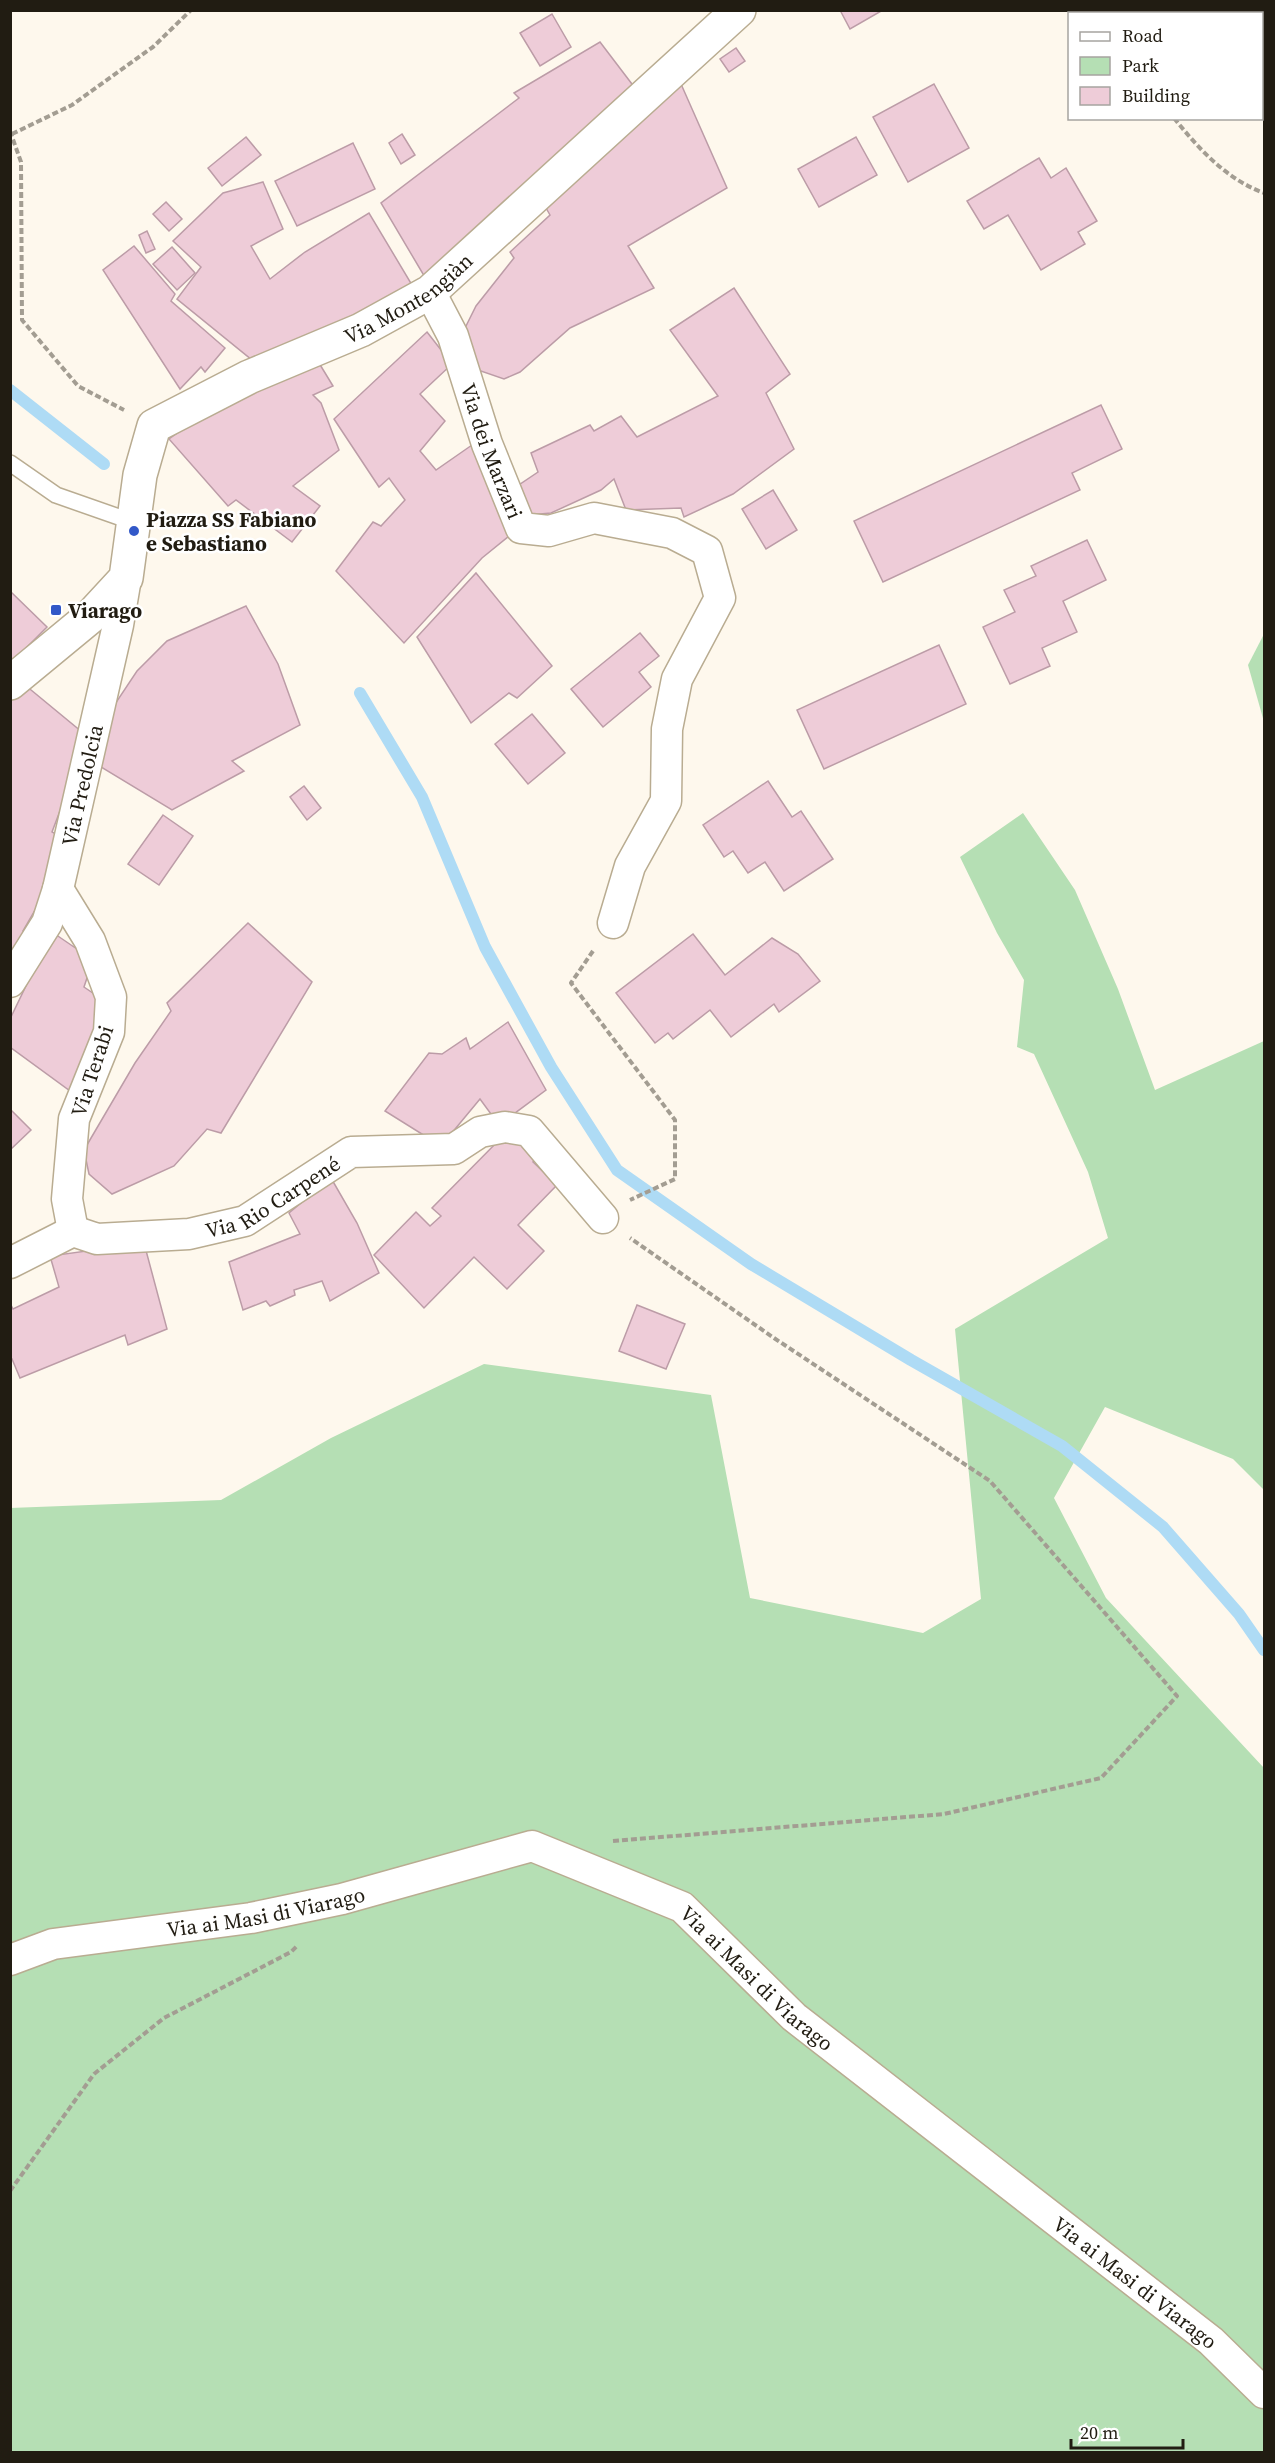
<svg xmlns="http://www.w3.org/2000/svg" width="1275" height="2463" font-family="'Source Serif 4',serif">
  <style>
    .green { fill: #b5dfb4 }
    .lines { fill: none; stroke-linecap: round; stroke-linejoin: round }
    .stream { stroke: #aedbf5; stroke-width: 12 }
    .building { fill: #eeccd8; stroke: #bc9ca7; stroke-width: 1.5 }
    .service-casing { stroke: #b9ac91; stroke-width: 18 }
    .minor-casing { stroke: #b9ac91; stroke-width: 33 }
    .tertiary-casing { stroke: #b9ac91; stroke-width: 36 }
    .path { stroke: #a39d92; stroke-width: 4; stroke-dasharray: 6 3; stroke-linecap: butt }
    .service { stroke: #fff; stroke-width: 15 }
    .minor { stroke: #fff; stroke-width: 30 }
    .tertiary { stroke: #fff; stroke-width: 33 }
    .poi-dot { fill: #3258c8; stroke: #fff; stroke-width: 2 }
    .labels { text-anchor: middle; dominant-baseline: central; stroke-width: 5; stroke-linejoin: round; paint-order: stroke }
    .street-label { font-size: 21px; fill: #211c12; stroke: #fff }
    .poi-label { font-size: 21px; font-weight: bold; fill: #211c12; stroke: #fff; text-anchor: start }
  </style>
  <rect width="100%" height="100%" fill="#fef8ed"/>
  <g class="green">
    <path d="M 1264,634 L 1264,722 L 1248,665 Z"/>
    <path d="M 1023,813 L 1075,890 L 1118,989 L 1155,1090 L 1264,1041 L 1264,1490 L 1233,1459 L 1105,1407 L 1054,1498 L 1106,1598 L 1264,1768 L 1264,2452 L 11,2452 L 10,1508 L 221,1500 L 331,1438 L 484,1364 L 711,1395 L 750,1598 L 923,1633 L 981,1599 L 955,1329 L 1108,1238 L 1088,1172 L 1034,1054 L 1017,1047 L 1024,980 L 997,933 L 960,857 Z"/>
  </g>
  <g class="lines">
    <g class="stream">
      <path d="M 10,390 L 104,464"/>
      <path d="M 360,693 L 422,797 L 485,947 L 551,1067 L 617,1170 L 751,1264 L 911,1360 L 1062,1446 L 1163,1527 L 1239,1614 L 1264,1650"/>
    </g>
  </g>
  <g class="building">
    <path d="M 840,10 L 883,10 L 850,29 Z"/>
    <path d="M 552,14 L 571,47 L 540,66 L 520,33 Z"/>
    <path d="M 600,42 L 638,92 L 426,279 L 381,203 L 519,98 L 514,93 Z"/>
    <path d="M 736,48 L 745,61 L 729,72 L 720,59 Z"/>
    <path d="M 681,84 L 727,188 L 628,246 L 654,288 L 570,328 L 520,372 L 504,379 L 472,368 L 465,328 L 476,306 L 514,258 L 510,252 L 550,215 L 542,201 Z"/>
    <path d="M 934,84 L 969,148 L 908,182 L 873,117 Z"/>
    <path d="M 402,134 L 415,155 L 401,164 L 389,143 Z"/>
    <path d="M 246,137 L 261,155 L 222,186 L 208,168 Z"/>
    <path d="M 856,137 L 877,175 L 819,207 L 798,169 Z"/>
    <path d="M 353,143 L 375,189 L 297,226 L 275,181 Z"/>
    <path d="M 1039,158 L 1051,178 L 1066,168 L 1097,221 L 1078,232 L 1085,244 L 1041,270 L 1008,215 L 984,229 L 967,201 Z"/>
    <path d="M 263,182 L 283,229 L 251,246 L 270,279 L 305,252 L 369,213 L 412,285 L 263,369 L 177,299 L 201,267 L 173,241 L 223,193 Z"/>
    <path d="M 166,202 L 182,219 L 169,231 L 153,214 Z"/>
    <path d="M 147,231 L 155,249 L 146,253 L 139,235 Z"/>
    <path d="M 134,246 L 175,294 L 171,301 L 225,348 L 205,372 L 201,367 L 180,389 L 103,270 Z"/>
    <path d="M 172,247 L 195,273 L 177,290 L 153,264 Z"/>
    <path d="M 734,288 L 790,374 L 766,393 L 794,449 L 733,494 L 684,517 L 681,508 L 626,510 L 614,479 L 601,490 L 551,513 L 529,515 L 510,491 L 538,472 L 531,453 L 590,425 L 594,431 L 621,416 L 637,437 L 718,396 L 670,330 Z"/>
    <path d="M 427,332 L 452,364 L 420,394 L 445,421 L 420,451 L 436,470 L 472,445 L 514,532 L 482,558 L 404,643 L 336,571 L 373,522 L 381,526 L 405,500 L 389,478 L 379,487 L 334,419 Z"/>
    <path d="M 319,363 L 333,386 L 313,395 L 321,403 L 339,450 L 293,486 L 320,506 L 292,542 L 236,500 L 228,506 L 169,439 L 219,403 Z"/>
    <path d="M 1101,405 L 1122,449 L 1072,473 L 1080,490 L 883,582 L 854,521 Z"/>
    <path d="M 773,490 L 797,530 L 766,549 L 742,509 Z"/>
    <path d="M 1087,540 L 1106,580 L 1063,601 L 1077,632 L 1042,648 L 1050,666 L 1010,684 L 983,627 L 1015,612 L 1004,590 L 1036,576 L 1031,566 Z"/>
    <path d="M 476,573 L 552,666 L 517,698 L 509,693 L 471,723 L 417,637 Z"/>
    <path d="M 10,591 L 47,627 L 10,664 Z"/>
    <path d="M 246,606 L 278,664 L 300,725 L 232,761 L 244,771 L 172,810 L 96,764 L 115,704 L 137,671 L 167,641 Z"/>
    <path d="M 640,633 L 659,656 L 639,672 L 651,687 L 603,727 L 571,689 Z"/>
    <path d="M 939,645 L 966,704 L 824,769 L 797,710 Z"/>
    <path d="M 25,685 L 88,737 L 52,832 L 61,837 L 46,891 L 23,931 L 29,937 L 10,962 L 10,698 Z"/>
    <path d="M 532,714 L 565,753 L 528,784 L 495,744 Z"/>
    <path d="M 768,781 L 792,817 L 801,811 L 833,859 L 784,891 L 765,862 L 748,873 L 733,851 L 724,857 L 703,825 Z"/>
    <path d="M 304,786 L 321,808 L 307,820 L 290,797 Z"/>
    <path d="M 163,815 L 193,836 L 159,885 L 128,864 Z"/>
    <path d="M 248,923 L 312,982 L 221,1133 L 207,1129 L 174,1166 L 112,1194 L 89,1174 L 84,1150 L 135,1063 L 171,1011 L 167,1003 Z"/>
    <path d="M 52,932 L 93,960 L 84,987 L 106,1002 L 77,1096 L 10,1047 L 10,1019 Z"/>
    <path d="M 693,934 L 725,975 L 772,938 L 798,954 L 820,981 L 779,1012 L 774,1004 L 731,1037 L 710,1010 L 673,1039 L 668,1033 L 655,1043 L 616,993 Z"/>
    <path d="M 508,1022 L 546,1090 L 499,1125 L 480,1099 L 441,1146 L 385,1111 L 429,1053 L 442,1054 L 466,1038 L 470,1049 Z"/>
    <path d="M 10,1109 L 31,1130 L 10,1150 Z"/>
    <path d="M 504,1135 L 513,1136 L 536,1158 L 533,1162 L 557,1185 L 518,1225 L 544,1251 L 507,1289 L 474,1257 L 424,1308 L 374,1255 L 416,1212 L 430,1226 L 441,1216 L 432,1208 Z"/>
    <path d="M 331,1178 L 357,1223 L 379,1273 L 330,1301 L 322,1281 L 294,1290 L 295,1295 L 270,1306 L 266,1301 L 243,1310 L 229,1262 L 300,1234 L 289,1213 Z"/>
    <path d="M 144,1243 L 167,1329 L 128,1345 L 125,1335 L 20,1378 L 12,1359 L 10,1360 L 10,1303 L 13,1309 L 59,1287 L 50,1256 Z"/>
    <path d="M 637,1305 L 685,1324 L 666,1369 L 619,1351 Z"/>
  </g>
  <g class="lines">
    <defs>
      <path id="service" d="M 10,463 L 56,495 L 133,522"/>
      <g id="minor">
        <path d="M 1086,10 L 1088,14"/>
        <path id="s1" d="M 430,292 L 453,336 L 487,444 L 521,528 L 549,531 L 594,518 L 672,533 L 707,551 L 720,598 L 677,679 L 667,729 L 666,801 L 630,866 L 613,923"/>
        <path d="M 58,889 L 90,941 L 111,997 L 109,1032 L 74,1119 L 67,1199 L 73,1231"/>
        <path id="s2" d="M 10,982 L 47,923 L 58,889 L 118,625 L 126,578"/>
        <path id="s3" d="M 73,1231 L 97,1239 L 189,1234 L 245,1221 L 351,1152 L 454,1149 L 480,1132 L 505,1127 L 529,1131 L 603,1218"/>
        <path d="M 10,1263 L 73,1231"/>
        <path id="s4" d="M 10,1960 L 53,1944 L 251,1918 L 342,1899 L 532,1846 L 682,1907 L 794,2017 L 1211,2341 L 1264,2393"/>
      </g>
      <g id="tertiary">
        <path id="s5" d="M 10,683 L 90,617 L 126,578 L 140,475 L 154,426 L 249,377 L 361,330 L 430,292 L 739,10"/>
      </g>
    </defs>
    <use href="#service" class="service-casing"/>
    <use href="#minor" class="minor-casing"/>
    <use href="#tertiary" class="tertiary-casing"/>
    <g class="path">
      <path d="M 1174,118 C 1199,149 1226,179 1264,193"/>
      <path d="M 10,131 L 21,162 L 22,320 L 78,386 L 124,410"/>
      <path d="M 12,134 L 72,105 L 153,47 L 191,10"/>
      <path d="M 593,951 L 571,983 L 675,1120 L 675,1179 L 630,1200"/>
      <path d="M 613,1841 L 944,1814 L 1101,1778 L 1177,1696 L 990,1481 L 774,1338 L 630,1238"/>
      <path d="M 10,2191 L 94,2074 L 164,2018 L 291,1952 L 298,1945"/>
    </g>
    <use href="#service" class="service"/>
    <use href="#minor" class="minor"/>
    <use href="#tertiary" class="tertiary"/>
  </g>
  <g class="poi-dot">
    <circle cx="134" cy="531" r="6"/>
    <rect x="50" y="604" width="12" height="12" rx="3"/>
  </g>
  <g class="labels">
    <g class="street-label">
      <text stroke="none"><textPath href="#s5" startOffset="597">Via Montengiàn</textPath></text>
      <text stroke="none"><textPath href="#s1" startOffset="171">Via dei Marzari</textPath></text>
      <text stroke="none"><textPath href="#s2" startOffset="212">Via Predolcia</textPath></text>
      <text transform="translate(92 1071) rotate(-72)">Via Terabi</text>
      <text stroke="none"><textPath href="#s3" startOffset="210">Via Rio Carpené</textPath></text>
      <text stroke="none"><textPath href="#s4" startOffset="261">Via ai Masi di Viarago</textPath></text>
      <text stroke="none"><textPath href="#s4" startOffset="801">Via ai Masi di Viarago</textPath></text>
      <text stroke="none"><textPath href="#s4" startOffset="1287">Via ai Masi di Viarago</textPath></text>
    </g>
    <g class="poi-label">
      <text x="146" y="519">Piazza SS Fabiano<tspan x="146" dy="24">e Sebastiano</tspan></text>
      <text x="68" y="610">Viarago</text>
    </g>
  </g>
  <rect width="1275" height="2463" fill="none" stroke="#211c12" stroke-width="24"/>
  <rect x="1068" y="12" width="195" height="108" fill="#ffffff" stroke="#a6a4a0" stroke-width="1.5"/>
  <rect x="1080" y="32" width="30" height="9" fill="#ffffff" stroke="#a6a4a0" stroke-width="1.5"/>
  <text x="1122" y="42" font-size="18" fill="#211c12">Road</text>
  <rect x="1080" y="57" width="30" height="18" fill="#b5dfb4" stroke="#a6a4a0" stroke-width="1.5"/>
  <text x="1122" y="72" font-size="18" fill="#211c12">Park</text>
  <rect x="1080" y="87" width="30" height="18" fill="#eeccd8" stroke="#a6a4a0" stroke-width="1.5"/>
  <text x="1122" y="102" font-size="18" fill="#211c12">Building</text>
  <path d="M1071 2439v9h112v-9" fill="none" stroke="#211c12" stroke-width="3"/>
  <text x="1080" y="2439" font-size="18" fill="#211c12" stroke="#ffffff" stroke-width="4.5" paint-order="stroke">20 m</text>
</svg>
